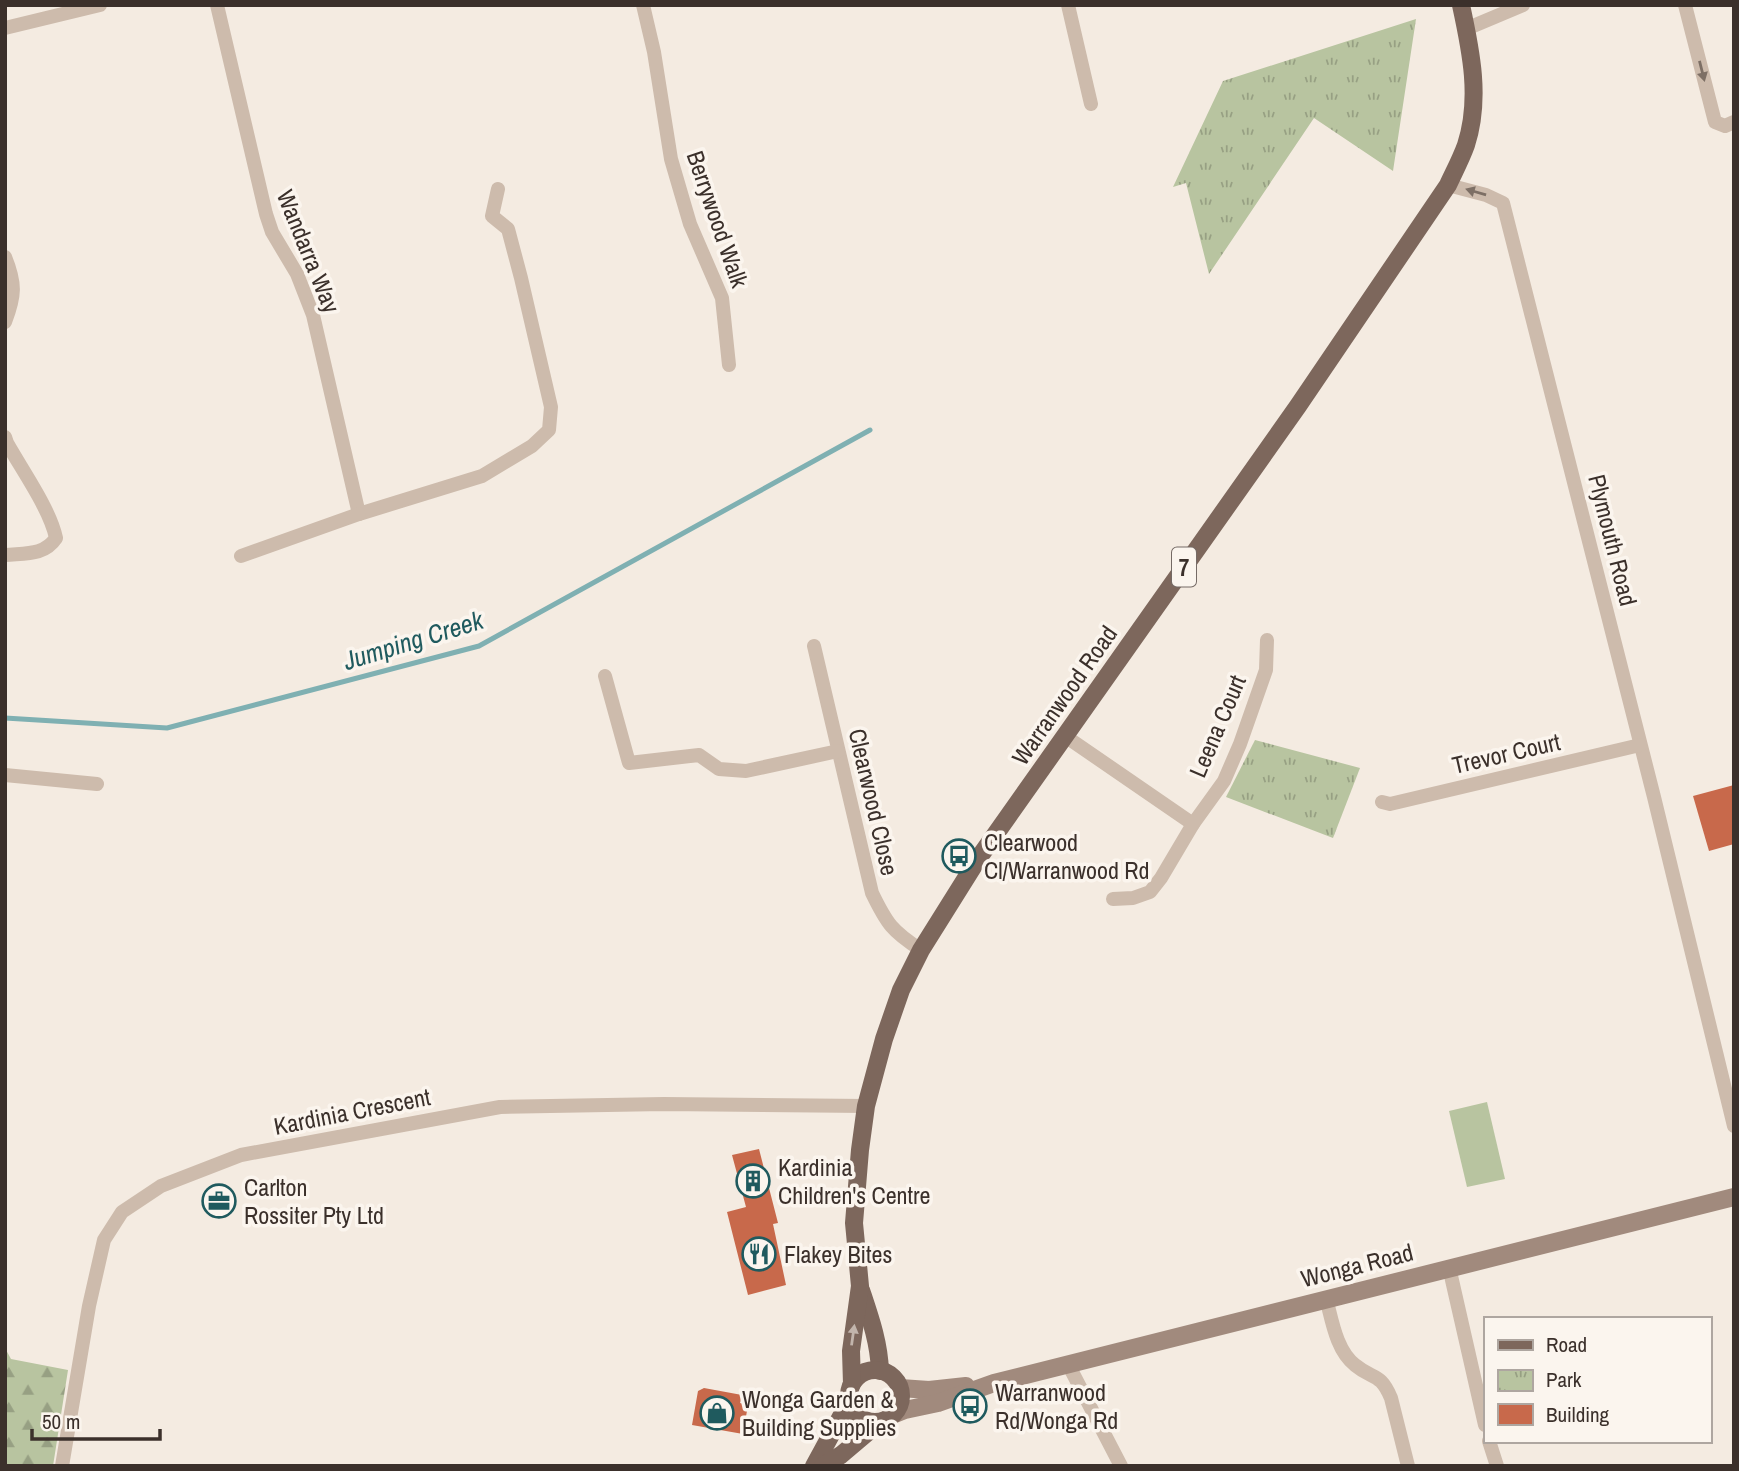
<svg xmlns="http://www.w3.org/2000/svg" width="1739" height="1471" font-family="'Archivo Narrow',sans-serif">
  <style>
    .forest { fill: url(#forest-firs) }
    .park { fill: url(#park-tufts) }
    .pitch { fill: #b8c4a0 }
    .lines { fill: none; stroke-linecap: round; stroke-linejoin: round }
    .stream { stroke: #7fb0b2; stroke-width: 5 }
    .building { fill: #c8694b }
    .street { stroke: #cdbbac; stroke-width: 14 }
    .secondary { stroke: #a18a7d; stroke-width: 18 }
    .primary { stroke: #7d675c; stroke-width: 18 }
    .oneway { fill: #7d6f65 }
    .oneway2 { fill: #c2b5ac }
    .labels { text-anchor: middle; dominant-baseline: central; stroke-width: 7; stroke-linejoin: round; paint-order: stroke }
    .shield { fill: #fbf5ee; stroke: #756b66; stroke-width: 2 }
    .shield-label { font-size: 23px; font-weight: bold; fill: #3b302b }
    .street-label { font-size: 24px; fill: #3b302b; stroke: #fbf5ee }
    .poi-label { font-size: 24px; fill: #3b302b; stroke: #fbf5ee; text-anchor: start }
    .water-label { font-size: 26px; font-style: italic; fill: #1f5a5e; stroke: #fbf5ee }
  </style>
  <defs>
    <pattern id="forest-firs" width="22" height="20" patternUnits="userSpaceOnUse" patternTransform="scale(1.75)"><rect width="22" height="20" fill="#b8c4a0"/><path d="M5 1l3.5 6h-7zM16 11l3.5 6h-7z" fill="#97a083"/></pattern>
    <pattern id="park-tufts" width="24" height="20" patternUnits="userSpaceOnUse" patternTransform="scale(1.75)"><rect width="24" height="20" fill="#b8c4a0"/><path d="M3 7l-1-3M5 7V3M7 7l1-3M15 17l-1-3M17 17v-4M19 17l1-3" fill="none" stroke="#97a083"/></pattern>
  </defs>
  <rect width="100%" height="100%" fill="#f4ebe1"/>
  <path class="forest" d="M 5,1348 L 11,1359 L 68,1370 L 53,1466 L 5,1466 Z"/>
  <g class="park">
    <path d="M 1416,19 L 1393,171 L 1314,118 L 1209,274 L 1186,183 L 1173,187 L 1223,81 Z"/>
    <path d="M 1255,740 L 1360,768 L 1333,838 L 1226,797 Z"/>
  </g>
  <path class="pitch" d="M 1487,1102 L 1505,1179 L 1467,1187 L 1449,1111 Z"/>
  <g class="lines">
    <path class="stream" d="M 5,718 L 167,728 L 479,646 L 870,430"/>
  </g>
  <g class="building">
    <path d="M 1734,785 L 1734,844 L 1709,851 L 1693,796 Z"/>
    <path d="M 759,1149 L 778,1223 L 773,1224 L 786,1285 L 748,1295 L 727,1212 L 746,1207 L 732,1155 Z"/>
    <path d="M 704,1388 L 742,1395 L 740,1403 L 748,1405 L 743,1434 L 692,1425 L 698,1391 Z"/>
  </g>
  <g class="lines">
    <g class="street">
      <path d="M 217,5 L 266,214 L 272,232 L 297,274 L 313,315 L 359,514 L 482,476 L 532,446 L 549,430 L 551,407 L 521,278 L 508,229 L 492,216 L 498,189"/>
      <path d="M 643,5 L 654,52 L 671,159 L 690,224 L 722,298 L 729,365"/>
      <path d="M 1068,5 L 1091,104"/>
      <path d="M 1685,5 L 1715,122 L 1725,126 L 1734,122"/>
      <path d="M 5,28 L 100,5"/>
      <path d="M 1466,29 L 1523,5"/>
      <path d="M 1448,185 L 1486,195 L 1503,203 L 1654,797 L 1734,1126"/>
      <path d="M 5,257 C 16,284 15,296 5,322"/>
      <path d="M 5,437 L 7,443 C 22,470 50,509 56,538 C 44,556 25,553 5,555"/>
      <path d="M 241,556 L 359,514"/>
      <path d="M 814,646 L 872,893 C 887,924 892,931 921,950"/>
      <path d="M 605,676 L 629,763 L 699,755 L 719,769 L 746,771 L 838,751"/>
      <path d="M 1065,736 L 1193,824"/>
      <path d="M 5,775 L 97,784"/>
      <path d="M 1382,802 L 1390,804 L 1640,745"/>
      <path d="M 1113,899 L 1133,898 L 1150,892 L 1161,878 L 1193,824 L 1224,781 L 1240,744 L 1266,670 L 1267,640"/>
      <path d="M 1449,1267 L 1485,1425"/>
      <path d="M 1326,1298 C 1332,1320 1336,1350 1355,1365 C 1373,1380 1380,1372 1391,1398 L 1408,1466"/>
      <path d="M 1068,1364 L 1121,1466"/>
      <path d="M 1489,1441 L 1497,1466"/>
      <path d="M 62,1466 L 89,1306 L 104,1240 L 122,1212 L 161,1186 L 241,1155 L 500,1107 L 664,1104 L 866,1106"/>
    </g>
    <g class="secondary">
      <path d="M 900,1388 L 929,1390 L 966,1386"/>
      <path d="M 895,1414 L 905,1410 L 938,1403 L 994,1383 L 1734,1197"/>
    </g>
    <g class="primary">
      <path d="M 861,1290 C 870,1317 879,1342 880,1371"/>
      <circle cx="875" cy="1396" r="26"/>
      <path d="M 852,1384 L 851,1351 L 860,1286 L 854,1223 L 860,1150 L 866,1106 L 884,1039 L 901,990 L 921,950 L 978,859 L 1298,406 L 1448,185 C 1454,172 1461,159 1466,145 C 1481,99 1471,51 1461,5"/>
      <path d="M 814,1466 L 850,1400"/>
      <path d="M 823,1466 L 841,1455 L 880,1422"/>
    </g>
  </g>
  <defs><path id="oneway-solid" d="M-6-.8H1V-3.2L6.5 0L1 3.2V.8H-6Z" transform="scale(1.75)"/></defs>
  <g class="oneway">
    <use href="#oneway-solid" transform="translate(1702 71) rotate(76)"/>
    <use href="#oneway-solid" transform="translate(1476 192) rotate(-164)"/>
  </g>
  <use class="oneway2" href="#oneway-solid" transform="translate(853 1335) rotate(-82)"/>
  <defs>
    <symbol id="bus-ring" viewBox="-11 -11 22 22"><circle r="9.5" fill="#fbf5ee" stroke="#1f5a5e" stroke-width="1.5"/><path d="M-5-6H5V4H4V6H2V4H-2V6H-4V4H-5ZM-3.5-4V0h7V-4ZM-3.5 1.2v1.5H-2V1.2ZM2 1.2v1.5H3.5V1.2Z" fill="#1f5a5e"/></symbol>
    <symbol id="building-ring" viewBox="-11 -11 22 22"><circle r="9.5" fill="#fbf5ee" stroke="#1f5a5e" stroke-width="1.5"/><path d="M-4-6H4V6H1V3H-1V6H-4ZM-2.5-4.3h1.7v1.8h-1.7ZM.8-4.3h1.7v1.8H.8ZM-2.5-1h1.7V.8h-1.7ZM.8-1h1.7V.8H.8Z" fill="#1f5a5e"/></symbol>
    <symbol id="office-ring" viewBox="-11 -11 22 22"><circle r="9.5" fill="#fbf5ee" stroke="#1f5a5e" stroke-width="1.5"/><path d="M-6-3h4V-5.5h4V-3h4V5H-6ZM-1-4.5V-3h2v-1.5ZM-6 0V1H6V0Z" fill="#1f5a5e"/></symbol>
    <symbol id="restaurant-ring" viewBox="-11 -11 22 22"><circle r="9.5" fill="#fbf5ee" stroke="#1f5a5e" stroke-width="1.5"/><path d="M-5-6h1v4h1v-4h1v4h1v-4h1v5L-1.5 .5V6h-2V.5L-5-1ZM5-6V6H3V1.5H1.5Q1.5-4 5-6Z" fill="#1f5a5e"/></symbol>
    <symbol id="shop-ring" viewBox="-11 -11 22 22"><circle r="9.5" fill="#fbf5ee" stroke="#1f5a5e" stroke-width="1.5"/><path d="M-5-2.5h2.3a2.7 3.5 0 0 1 5.4 0H5L5.5 6h-11ZM-1.5-2.5h3a1.5 2.3 0 0 0-3 0Z" fill="#1f5a5e"/></symbol>
  </defs>
  <g fill-rule="evenodd">
    <use href="#bus-ring" x="940" y="837" width="38" height="38"/>
    <use href="#building-ring" x="734" y="1162" width="38" height="38"/>
    <use href="#office-ring" x="200" y="1182" width="38" height="38"/>
    <use href="#restaurant-ring" x="740" y="1235" width="38" height="38"/>
    <use href="#bus-ring" x="951" y="1387" width="38" height="38"/>
    <use href="#shop-ring" x="698" y="1394" width="38" height="38"/>
  </g>
  <g class="labels">
    <rect class="shield" x="1172" y="547.5" width="24" height="39" rx="5"/>
    <g class="shield-label">
      <text x="1184" y="567">7</text>
    </g>
    <g class="street-label">
      <text transform="translate(718 219) rotate(71)">Berrywood Walk</text>
      <text transform="translate(309 251) rotate(68)">Wandarra Way</text>
      <text transform="translate(1613 540) rotate(76)">Plymouth Road</text>
      <text transform="translate(1064 695) rotate(-55)">Warranwood Road</text>
      <text transform="translate(1217 726) rotate(-67)">Leena Court</text>
      <text transform="translate(1506 753) rotate(-13)">Trevor Court</text>
      <text transform="translate(874 802) rotate(77)">Clearwood Close</text>
      <text transform="translate(352 1111) rotate(-11)">Kardinia Crescent</text>
      <text transform="translate(1357 1265) rotate(-14)">Wonga Road</text>
    </g>
    <g class="poi-label">
      <text x="984" y="842">Clearwood<tspan x="984" dy="28">Cl/Warranwood Rd</tspan></text>
      <text x="778" y="1167">Kardinia<tspan x="778" dy="28">Children's Centre</tspan></text>
      <text x="244" y="1187">Carlton<tspan x="244" dy="28">Rossiter Pty Ltd</tspan></text>
      <text x="784" y="1254">Flakey Bites</text>
      <text x="995" y="1392">Warranwood<tspan x="995" dy="28">Rd/Wonga Rd</tspan></text>
      <text x="742" y="1399">Wonga Garden &amp;<tspan x="742" dy="28">Building Supplies</tspan></text>
    </g>
    <g class="water-label">
      <text transform="translate(413 640) rotate(-17)">Jumping Creek</text>
    </g>
  </g>
  <rect width="1739" height="1471" fill="none" stroke="#3b302b" stroke-width="14"/>
  <rect x="1484" y="1317" width="228" height="126" fill="#fbf5ee" stroke="#aea6a0" stroke-width="2"/>
  <rect x="1498" y="1340" width="35" height="10" fill="#7d675c" stroke="#aea6a0" stroke-width="2"/>
  <text x="1546" y="1352" font-size="21" fill="#3b302b">Road</text>
  <rect x="1498" y="1370" width="35" height="21" fill="url(#park-tufts)" stroke="#aea6a0" stroke-width="2"/>
  <text x="1546" y="1387" font-size="21" fill="#3b302b">Park</text>
  <rect x="1498" y="1404" width="35" height="21" fill="#c8694b" stroke="#aea6a0" stroke-width="2"/>
  <text x="1546" y="1422" font-size="21" fill="#3b302b">Building</text>
  <path d="M32 1429v10h128v-10" fill="none" stroke="#3b302b" stroke-width="3.5"/>
  <text x="42" y="1429" font-size="21" fill="#3b302b" stroke="#fbf5ee" stroke-width="5" paint-order="stroke">50 m</text>
</svg>
